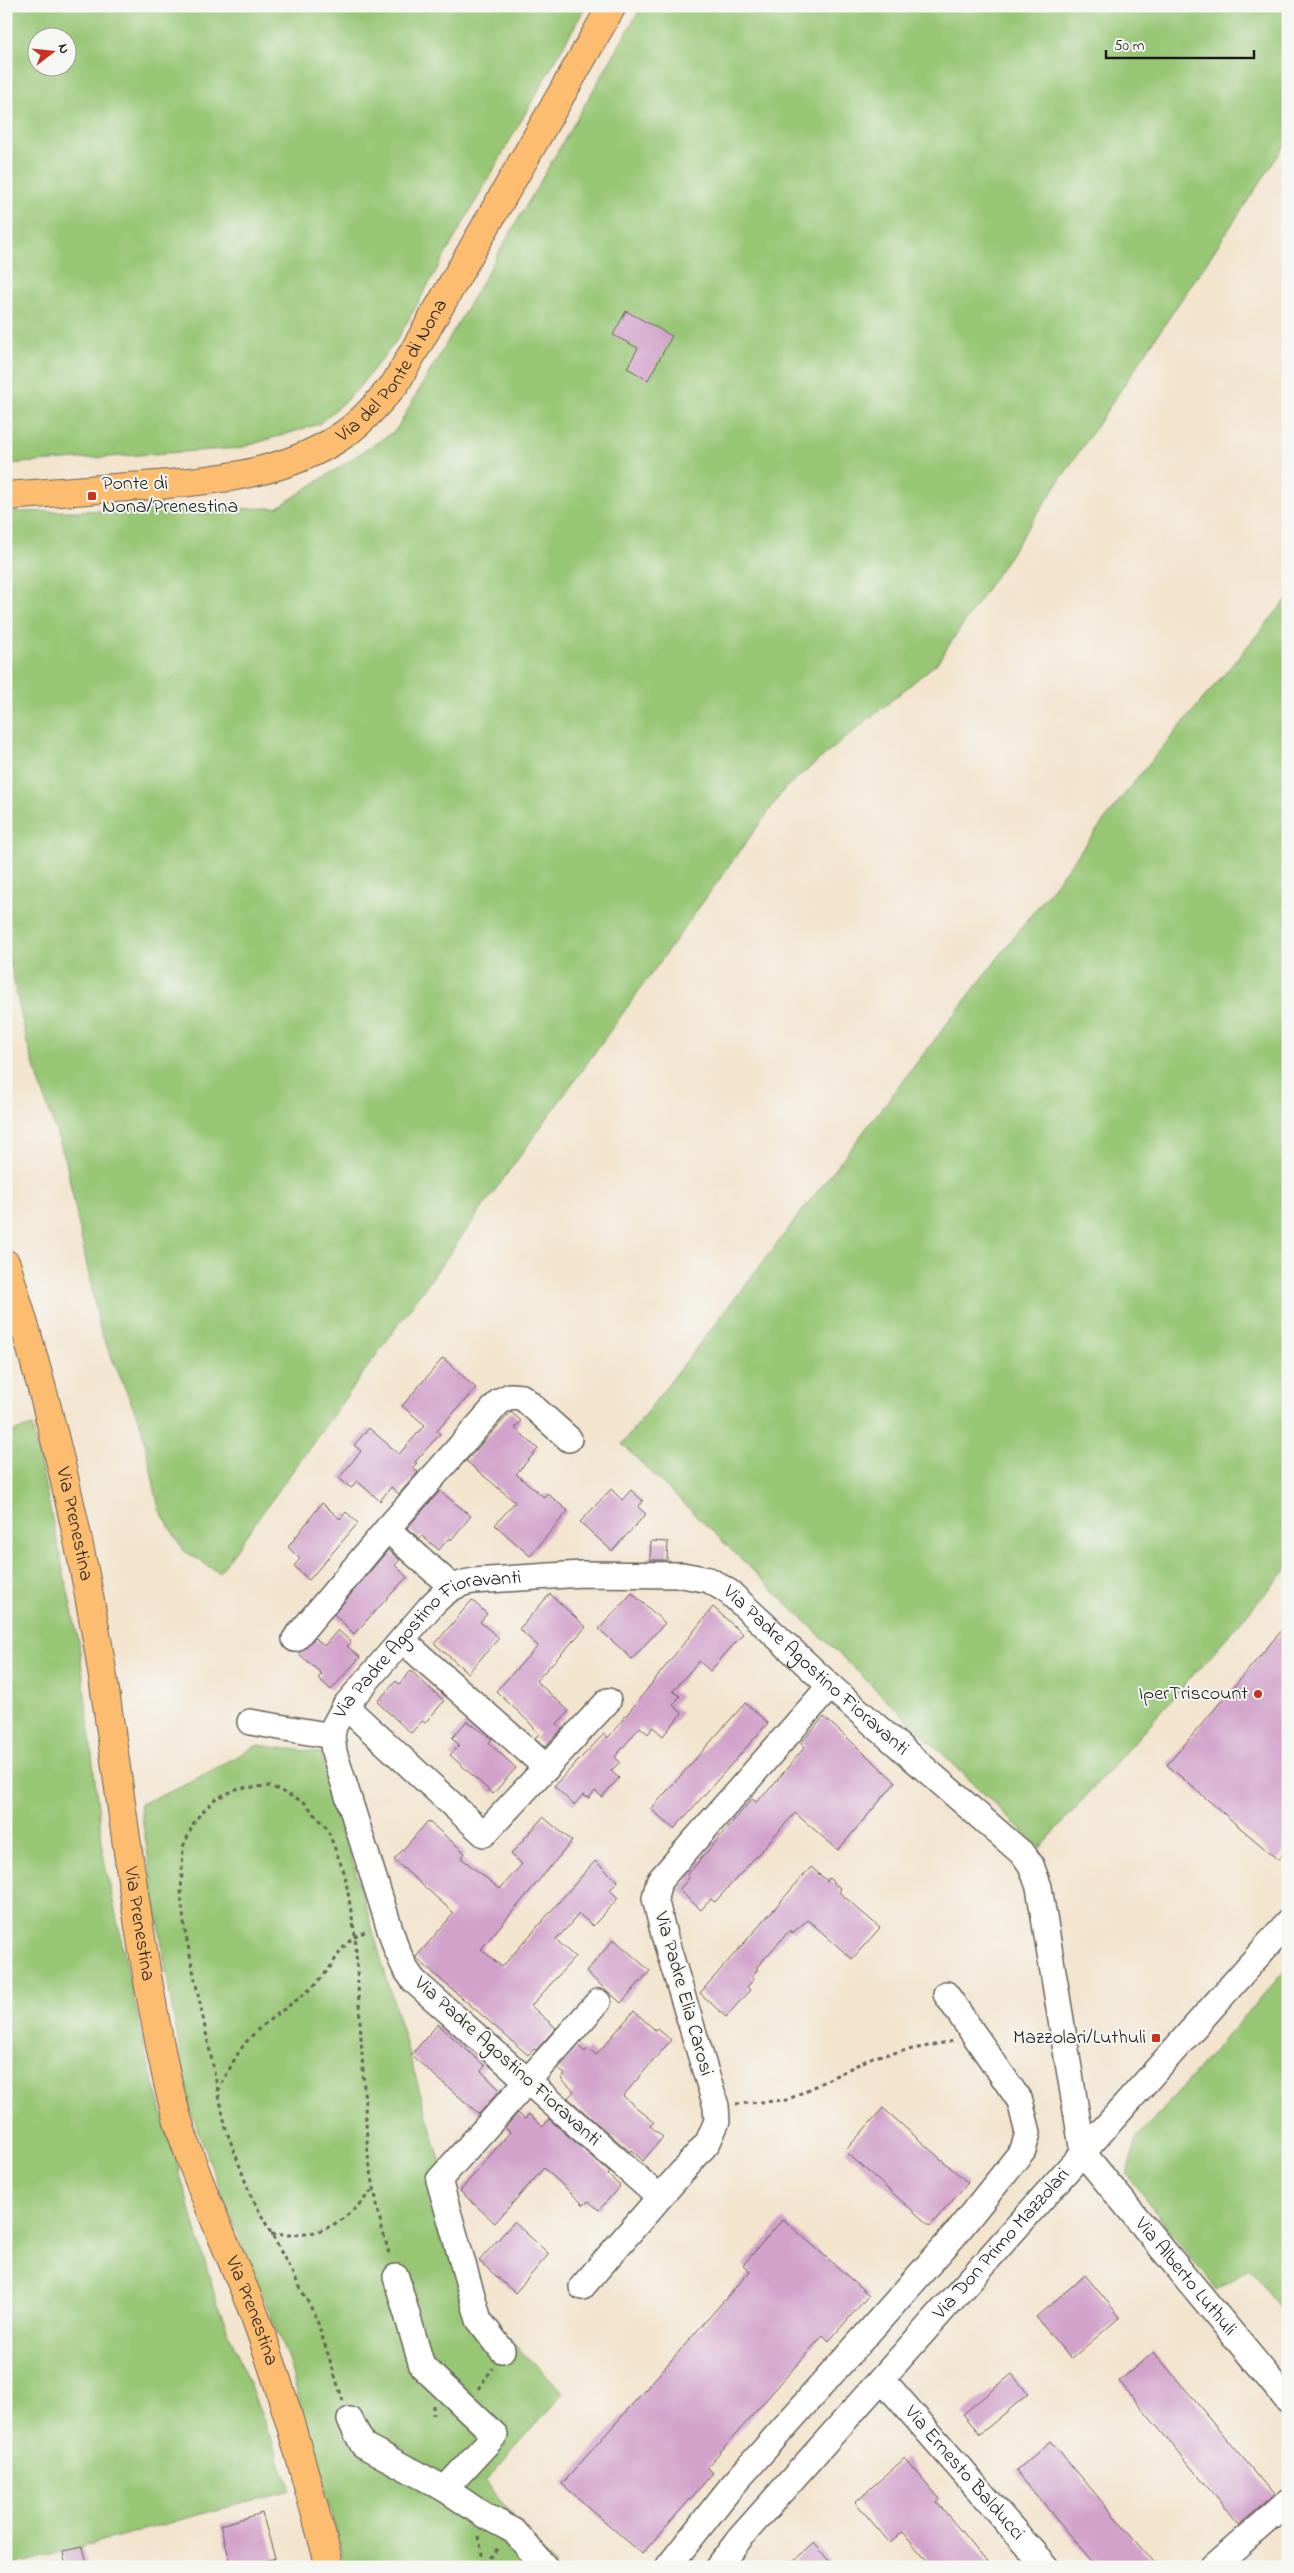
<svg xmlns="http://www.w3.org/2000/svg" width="1294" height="2573" font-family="'Indie Flower',sans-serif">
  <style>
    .green { fill: #97c675; stroke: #5a7148; fill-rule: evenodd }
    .building { fill: #d2a2cb }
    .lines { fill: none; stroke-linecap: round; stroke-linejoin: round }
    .minor-casing { stroke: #67625a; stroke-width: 28 }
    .major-casing { stroke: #67625a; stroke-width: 30 }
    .path { stroke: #67625a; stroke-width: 3; stroke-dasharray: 4 4; stroke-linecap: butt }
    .minor { stroke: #fff; stroke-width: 25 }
    .major { stroke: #fcbd6f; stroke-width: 28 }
    .poi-dot { fill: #c8321e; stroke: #f6f6f2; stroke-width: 2 }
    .labels { text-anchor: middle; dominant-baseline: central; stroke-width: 4; stroke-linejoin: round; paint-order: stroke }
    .street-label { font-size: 20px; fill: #1c1c1c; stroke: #f6f6f2 }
    .poi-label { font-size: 20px; fill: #1c1c1c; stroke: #f6f6f2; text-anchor: end }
  </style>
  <rect width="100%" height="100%" fill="#f6f6f2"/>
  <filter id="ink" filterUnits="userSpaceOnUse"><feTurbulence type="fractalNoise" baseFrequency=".02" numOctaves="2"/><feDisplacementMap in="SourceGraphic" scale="10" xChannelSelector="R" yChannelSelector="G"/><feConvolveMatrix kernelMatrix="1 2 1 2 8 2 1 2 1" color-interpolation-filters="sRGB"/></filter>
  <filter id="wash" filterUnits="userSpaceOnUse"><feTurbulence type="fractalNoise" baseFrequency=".0096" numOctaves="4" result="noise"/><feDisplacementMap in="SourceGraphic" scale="20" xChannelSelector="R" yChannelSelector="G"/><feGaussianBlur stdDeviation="1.12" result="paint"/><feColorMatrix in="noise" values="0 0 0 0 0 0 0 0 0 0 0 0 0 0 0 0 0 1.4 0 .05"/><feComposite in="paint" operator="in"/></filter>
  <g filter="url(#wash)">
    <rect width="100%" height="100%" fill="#f3e4ce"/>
    <g class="green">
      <path d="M 6,6 L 586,6 L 397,340 L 355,392 L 319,424 L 240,448 L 6,464 ZM 38,38 L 68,38 L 68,68 L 38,68 Z"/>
      <path d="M 642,6 L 1288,6 L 1288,141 L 937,663 L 786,787 L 219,1573 L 183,1550 L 159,1509 L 142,1428 L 100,1330 L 66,1162 L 28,1047 L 6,944 L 6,512 L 277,508 L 396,430 Z"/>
      <path d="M 1288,598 L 1288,1568 L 1040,1848 L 622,1444 L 1141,773 Z"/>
      <path d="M 32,1426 L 79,1643 L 104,1859 L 146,2056 L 216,2300 L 291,2490 L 6,2567 L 6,1434 Z"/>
      <path d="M 258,1745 L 321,1753 L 486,2318 L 564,2392 L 485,2482 L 555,2567 L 346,2567 L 287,2356 L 231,2218 L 191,2112 L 171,2002 L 140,1804 L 179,1788 Z"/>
      <path d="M 1288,1967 L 1288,2317 L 1249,2268 L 1216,2290 L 1127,2175 L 1137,2138 Z"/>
    </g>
    <g id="blocks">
      <g class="building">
        <path d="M 626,311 L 672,336 L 648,380 L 627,368 L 638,348 L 613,335 Z"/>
        <path d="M 443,1358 L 476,1388 L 437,1431 L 440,1434 L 415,1462 L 417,1463 L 412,1468 L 418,1472 L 399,1494 L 391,1487 L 380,1501 L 357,1481 L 351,1488 L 339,1478 L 361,1451 L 354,1445 L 369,1428 L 399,1454 L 425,1425 L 402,1406 Z"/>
        <path d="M 511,1412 L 521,1421 L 515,1428 L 538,1449 L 516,1474 L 544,1497 L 547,1493 L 568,1511 L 530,1556 L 495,1525 L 515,1502 L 466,1461 Z"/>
        <path d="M 611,1489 L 622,1500 L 631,1490 L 643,1501 L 638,1507 L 646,1514 L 612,1551 L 580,1522 Z"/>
        <path d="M 440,1491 L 471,1516 L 451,1540 L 449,1538 L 439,1550 L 422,1536 L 419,1538 L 407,1528 Z"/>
        <path d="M 322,1503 L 340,1519 L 346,1512 L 358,1523 L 309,1580 L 294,1566 L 300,1559 L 288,1547 Z"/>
        <path d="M 651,1541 L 668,1542 L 667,1560 L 650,1560 Z"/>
        <path d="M 388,1550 L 400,1560 L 395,1565 L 407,1577 L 354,1634 L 334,1614 Z"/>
        <path d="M 632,1593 L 665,1623 L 632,1659 L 599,1629 Z"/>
        <path d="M 550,1594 L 586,1627 L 536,1681 L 569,1711 L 557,1724 L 562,1729 L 545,1747 L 535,1738 L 539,1734 L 530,1723 L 496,1691 L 538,1646 L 519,1629 Z"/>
        <path d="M 472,1600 L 487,1614 L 480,1622 L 499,1638 L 468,1673 L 435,1644 Z"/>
        <path d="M 713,1607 L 743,1634 L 710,1671 L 699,1661 L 673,1691 L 680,1696 L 673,1705 L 682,1713 L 663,1736 L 653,1727 L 648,1734 L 640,1727 L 615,1757 L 620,1762 L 611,1771 L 619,1778 L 602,1797 L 595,1791 L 589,1798 L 583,1795 L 574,1805 L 554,1786 L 604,1734 L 608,1738 Z"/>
        <path d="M 1288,1623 L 1288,1848 L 1278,1860 L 1167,1765 Z"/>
        <path d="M 338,1630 L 351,1642 L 347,1646 L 360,1657 L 331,1690 L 318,1678 L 322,1674 L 298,1653 L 315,1638 L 324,1646 Z"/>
        <path d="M 411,1671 L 444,1701 L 425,1723 L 422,1721 L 411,1733 L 377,1702 L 396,1681 L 399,1684 Z"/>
        <path d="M 745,1703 L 768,1723 L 674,1829 L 651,1809 Z"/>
        <path d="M 824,1717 L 896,1782 L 838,1850 L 795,1813 L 715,1902 L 711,1899 L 701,1910 L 679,1890 L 689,1878 L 687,1875 L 752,1799 L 756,1802 L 767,1792 L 805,1747 L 801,1743 Z"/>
        <path d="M 467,1721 L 492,1739 L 489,1743 L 516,1768 L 493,1794 L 450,1755 L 459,1745 L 452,1738 Z"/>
        <path d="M 543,1817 L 572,1841 L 481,1949 L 502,1967 L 595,1861 L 618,1881 L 610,1890 L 618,1898 L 593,1926 L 579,1914 L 556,1940 L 575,1957 L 531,2006 L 556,2028 L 536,2050 L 534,2049 L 528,2055 L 417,1959 L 416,1957 L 454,1913 L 394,1860 L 428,1821 L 465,1853 L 461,1858 L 500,1889 L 522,1864 L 511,1854 Z"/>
        <path d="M 811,1867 L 827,1881 L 829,1878 L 841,1889 L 839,1892 L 880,1928 L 852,1959 L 808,1920 L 792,1933 L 790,1930 L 756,1968 L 758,1969 L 752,1977 L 754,1979 L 747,1987 L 750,1990 L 726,2017 L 700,1993 Z"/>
        <path d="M 614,1939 L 650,1971 L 621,2003 L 586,1972 Z"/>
        <path d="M 634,2011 L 655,2030 L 657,2028 L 671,2040 L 623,2096 L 654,2122 L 650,2126 L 663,2137 L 643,2161 L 631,2150 L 630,2152 L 568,2098 L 574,2091 L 561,2079 L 565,2074 L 558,2069 L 578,2046 L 585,2052 L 588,2048 L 596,2055 Z"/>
        <path d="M 438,2024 L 485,2066 L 481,2071 L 500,2090 L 479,2114 L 411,2055 Z"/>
        <path d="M 883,2108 L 968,2183 L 930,2226 L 845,2151 Z"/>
        <path d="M 518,2113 L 525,2119 L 529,2114 L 543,2127 L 549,2119 L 610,2173 L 608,2175 L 620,2186 L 599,2210 L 588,2201 L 584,2205 L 544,2168 L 495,2223 L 460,2191 L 510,2132 L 505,2128 Z"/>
        <path d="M 783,2219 L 869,2295 L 829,2341 L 823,2335 L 707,2467 L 713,2473 L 642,2554 L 562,2484 L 750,2271 L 743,2265 Z"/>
        <path d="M 514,2222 L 549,2254 L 515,2293 L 479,2261 Z"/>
        <path d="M 1085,2275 L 1120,2317 L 1071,2359 L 1036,2317 Z"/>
        <path d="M 1154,2352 L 1274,2495 L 1239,2525 L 1119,2381 Z"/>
        <path d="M 1012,2374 L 1028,2394 L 980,2434 L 963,2414 Z"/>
        <path d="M 1051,2441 L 1157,2567 L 1096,2567 L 1016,2471 Z"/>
        <path d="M 905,2458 L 940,2499 L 937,2502 L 991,2567 L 932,2567 L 903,2532 L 890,2543 L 855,2502 Z"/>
        <path d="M 262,2513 L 275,2558 L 245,2567 L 232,2567 L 220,2525 Z"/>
        <path d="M 814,2543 L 834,2567 L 786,2567 Z"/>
        <path d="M 83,2547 L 88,2567 L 66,2567 L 63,2551 Z"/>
      </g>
    </g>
  </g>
  <g filter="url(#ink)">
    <use href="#blocks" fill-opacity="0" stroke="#67625a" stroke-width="1"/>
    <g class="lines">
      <defs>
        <g id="minor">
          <path d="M 387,1529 L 452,1587"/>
          <path d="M 295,1639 L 387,1529 L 500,1401 L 510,1396 L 522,1397 L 569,1439"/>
          <path d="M 402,1640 L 547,1768"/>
          <path d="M 345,1706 L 484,1834 L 608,1701"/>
          <path d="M 250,1722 L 332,1736"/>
          <path id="s1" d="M 659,2197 L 414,1981 L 405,1968 L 396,1948 L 334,1752 L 332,1736 L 334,1726 L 345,1706 L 430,1607 C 443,1593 454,1584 473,1581 L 582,1574 L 682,1575 L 709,1580 L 729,1592 L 830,1686 L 1024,1855 L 1031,1865 L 1039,1887 L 1083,2153 L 1288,2401"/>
          <path d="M 396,2277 L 422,2366 L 495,2435 L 445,2489"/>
          <path d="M 582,2287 L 708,2142 L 717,2121 L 716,2106 L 664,1935 L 655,1898 L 659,1881 L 830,1686"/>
          <path d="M 502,2350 L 479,2320 L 439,2180 L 598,2002"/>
          <path id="s2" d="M 882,2379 L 1046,2567"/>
          <path d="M 350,2420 L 363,2445 L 445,2489 L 482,2514 L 514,2531 L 545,2567"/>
          <path d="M 668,2567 L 731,2487 L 954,2236 L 1023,2150 L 1028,2133 L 1020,2101 L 946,1994"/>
          <path id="s3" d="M 718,2567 L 740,2538 L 1288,1922"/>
          <path d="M 1213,2567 L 1288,2502"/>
        </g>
        <g id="major">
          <path id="s4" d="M 6,496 C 47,493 87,490 128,487 C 198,482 276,478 337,439 C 360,425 377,404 395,384 L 612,6"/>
          <path id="s5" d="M 6,1264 C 45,1389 76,1516 98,1645 C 121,1790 136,1936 167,2079 C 185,2161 224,2237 254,2314 C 285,2397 307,2482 330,2567"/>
        </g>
      </defs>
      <use href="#minor" class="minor-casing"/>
      <use href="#major" class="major-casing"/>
      <g class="path">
        <path d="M 218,2091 C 227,2075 235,2055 247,2041 C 269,2015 301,2002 323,1976 C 339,1958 342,1939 368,1931"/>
        <path d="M 736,2104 L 787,2100 L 873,2057 L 953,2041"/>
        <path d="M 271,2234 C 321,2239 342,2225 374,2188"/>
        <path d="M 478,2389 L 493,2368"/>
        <path d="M 343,2401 L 316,2317 L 250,2194 L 226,2129 L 185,1931 L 181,1896 L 183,1847 L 195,1820 L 215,1799 L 239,1788 L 270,1786 L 304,1802 L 327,1828 L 345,1875 L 355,1935 L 368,2156 L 381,2225 L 390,2257"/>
        <path d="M 433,2405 L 433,2415"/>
        <path d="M 479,2536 L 484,2567"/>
        <path d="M 485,2564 L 499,2548"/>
      </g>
      <use href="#minor" class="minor"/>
      <use href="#major" class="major"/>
    </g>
  </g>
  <g class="poi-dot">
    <rect x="87" y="491" width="10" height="10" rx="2.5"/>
    <circle cx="1258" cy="1694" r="5"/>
    <rect x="1151" y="2033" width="10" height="10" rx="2.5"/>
  </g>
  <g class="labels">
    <g class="street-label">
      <text stroke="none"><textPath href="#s4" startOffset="428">Via del Ponte di Nona</textPath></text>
      <text stroke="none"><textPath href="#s5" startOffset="269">Via Prenestina</textPath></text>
      <text stroke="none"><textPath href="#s1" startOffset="728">Via Padre Agostino Fioravanti</textPath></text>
      <text stroke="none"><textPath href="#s1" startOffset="1178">Via Padre Agostino Fioravanti</textPath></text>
      <text stroke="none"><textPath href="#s5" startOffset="674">Via Prenestina</textPath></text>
      <text transform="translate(683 1994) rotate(74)">Via Padre Elia Carosi</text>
      <text transform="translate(507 2062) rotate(42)">Via Padre Agostino Fioravanti</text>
      <text stroke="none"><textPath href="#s3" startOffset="430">Via Don Primo Mazzolari</textPath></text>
      <text stroke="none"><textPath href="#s1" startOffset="1922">Via Alberto Luthuli</textPath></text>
      <text stroke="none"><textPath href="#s5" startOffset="1079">Via Prenestina</textPath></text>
      <text stroke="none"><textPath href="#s2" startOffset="125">Via Ernesto Balducci</textPath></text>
    </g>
    <g class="poi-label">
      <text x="102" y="484" text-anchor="start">Ponte di<tspan x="102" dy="23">Nona/Prenestina</tspan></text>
      <text x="1248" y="1694">IperTriscount</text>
      <text x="1146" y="2038">Mazzolari/Luthuli</text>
    </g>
  </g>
  <rect width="1294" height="2573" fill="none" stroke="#f6f6f2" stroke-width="25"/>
  <g transform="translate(52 52) rotate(74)"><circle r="24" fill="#f6f6f2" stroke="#9f9f9c"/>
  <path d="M0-4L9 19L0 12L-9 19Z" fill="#c8321e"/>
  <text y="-8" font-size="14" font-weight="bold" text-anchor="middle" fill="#1c1c1c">N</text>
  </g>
  <path d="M1106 50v8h148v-8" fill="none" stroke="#1c1c1c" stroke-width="2.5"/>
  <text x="1114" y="50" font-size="15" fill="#1c1c1c" stroke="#f6f6f2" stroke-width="4" paint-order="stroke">50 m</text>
</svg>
